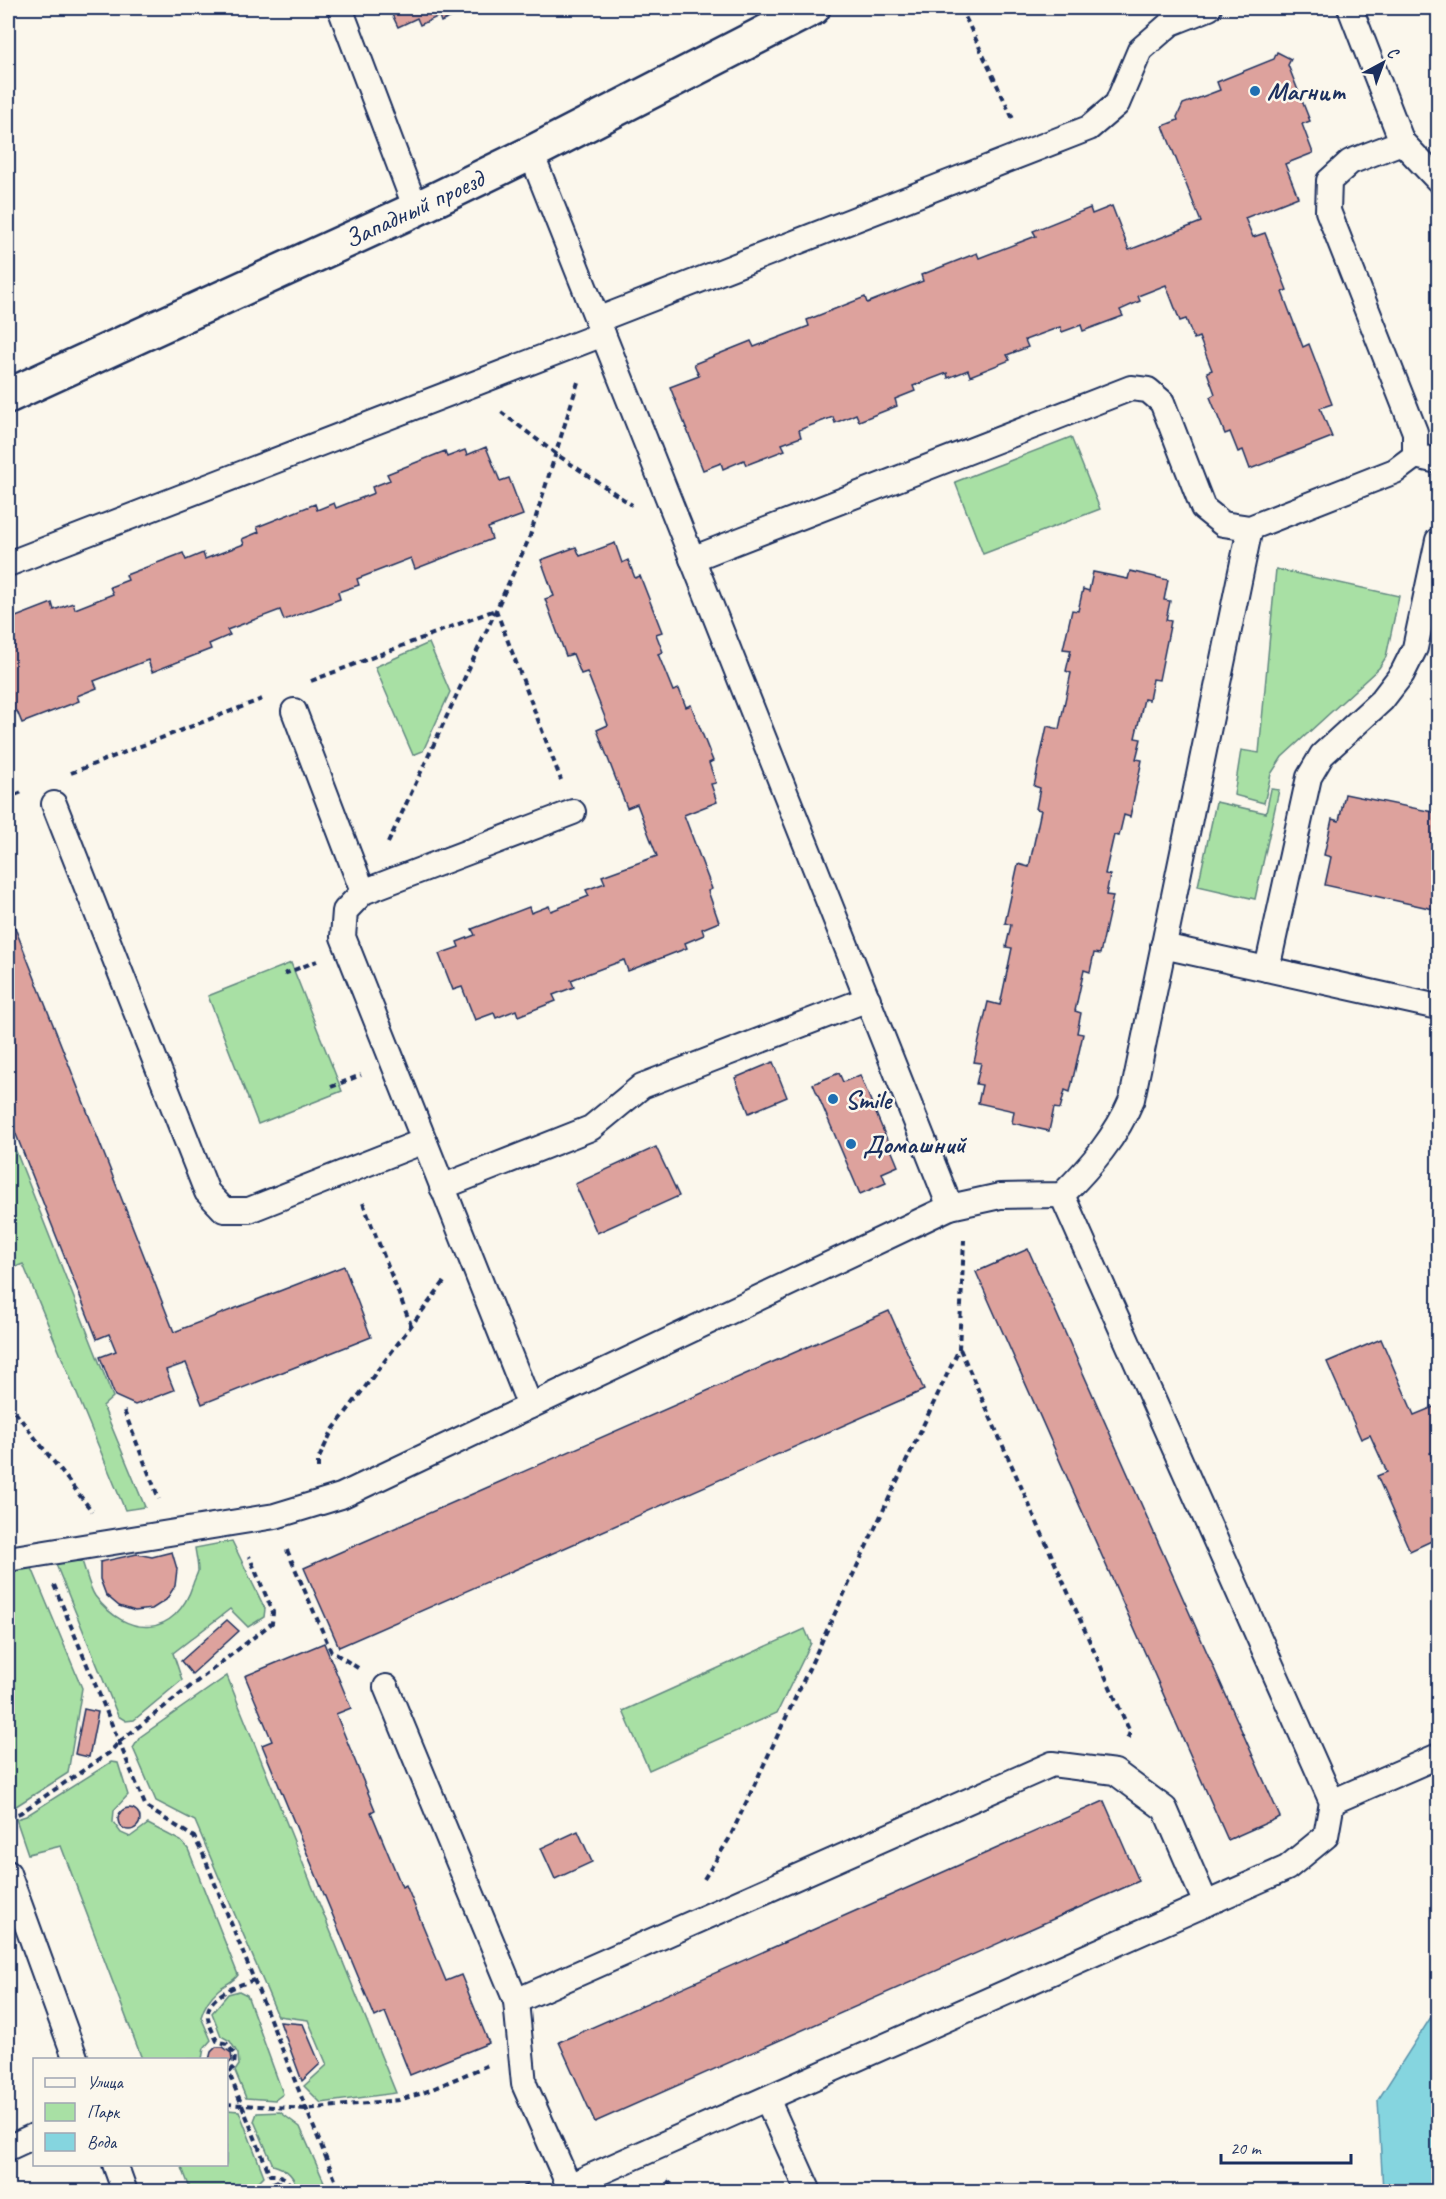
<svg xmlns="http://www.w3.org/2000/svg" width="1446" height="2199" font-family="Caveat,sans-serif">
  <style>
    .green { fill: #a8e0a4; stroke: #628881; stroke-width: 1.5 }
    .water { fill: #85d5df; stroke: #5b93ab; stroke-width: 1.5 }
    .building { fill: #dda29d; stroke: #1b2f5e; stroke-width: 1.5 }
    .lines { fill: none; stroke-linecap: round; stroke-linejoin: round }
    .service-casing { stroke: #1b2f5e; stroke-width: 28 }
    .minor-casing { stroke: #1b2f5e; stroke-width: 38 }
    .path { stroke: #1b2f5e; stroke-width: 4; stroke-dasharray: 6 4.5; stroke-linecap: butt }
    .service { stroke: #fbf7ec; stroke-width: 24 }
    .minor { stroke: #fbf7ec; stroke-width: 33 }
    .poi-dot { fill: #1f6fb2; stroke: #fbf7ec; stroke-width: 2 }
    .labels { text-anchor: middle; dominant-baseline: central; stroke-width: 5; stroke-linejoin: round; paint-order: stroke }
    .poi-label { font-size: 26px; font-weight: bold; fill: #1b2f5e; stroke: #fbf7ec; text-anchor: start }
    .street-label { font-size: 26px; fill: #1b2f5e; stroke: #fbf7ec }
  </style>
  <rect width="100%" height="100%" fill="#fbf7ec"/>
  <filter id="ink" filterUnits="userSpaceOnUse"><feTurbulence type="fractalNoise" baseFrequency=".0167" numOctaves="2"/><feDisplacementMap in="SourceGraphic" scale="12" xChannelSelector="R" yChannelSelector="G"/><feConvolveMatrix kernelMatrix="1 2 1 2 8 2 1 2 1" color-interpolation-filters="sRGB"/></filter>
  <g filter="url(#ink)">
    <g class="green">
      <path d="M 1071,437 L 1100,509 L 983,554 L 955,482 Z"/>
      <path d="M 1276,569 L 1399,596 L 1386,657 L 1379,668 L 1282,757 L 1271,774 L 1264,803 L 1234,795 L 1241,750 L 1259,753 Z"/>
      <path d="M 429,643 L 450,692 L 423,751 L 413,755 L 375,667 Z"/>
      <path d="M 1271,789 L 1279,790 L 1255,899 L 1198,886 L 1216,802 L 1266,813 Z"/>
      <path d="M 291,963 L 342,1091 L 258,1124 L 208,996 Z"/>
      <path d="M 8,1131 L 113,1397 L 103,1406 L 145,1507 L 125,1510 L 23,1264 L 8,1270 Z"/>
      <path d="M 232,1541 L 265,1609 L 264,1617 L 248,1627 L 230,1609 L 173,1653 L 182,1680 L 134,1720 L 126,1721 L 118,1716 L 55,1562 L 82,1561 C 86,1572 89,1587 95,1596 C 127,1639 176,1638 193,1584 C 194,1580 197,1575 198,1571 C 198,1564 196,1555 195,1548 Z"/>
      <path d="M 32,1568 L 82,1688 L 68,1773 L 13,1808 L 8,1793 L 8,1571 Z"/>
      <path d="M 805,1629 L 811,1643 L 777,1713 L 649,1770 L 623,1711 Z"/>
      <path d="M 227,1676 L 396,2093 L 321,2103 L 304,2086 L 327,2065 L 308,2020 L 278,2016 L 195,1821 L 156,1801 L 133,1748 L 140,1737 Z"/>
      <path d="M 111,1762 L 118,1763 L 128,1795 L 114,1810 L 113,1822 L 121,1833 L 130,1837 L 148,1824 L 181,1841 L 188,1849 L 238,1975 C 232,1983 225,1984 218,1990 C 210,1997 204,2007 201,2017 L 211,2040 L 204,2048 L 202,2059 L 142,2059 L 61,1846 L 28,1854 L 16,1819 L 26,1816 Z"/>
      <path d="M 239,1991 L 247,1995 L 283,2094 L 275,2100 L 246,2098 L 235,2071 L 239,2065 L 238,2054 L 230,2041 L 221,2036 L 212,2013 L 228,1994 Z"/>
      <path d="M 227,2110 L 239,2111 L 264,2176 L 258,2182 L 257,2191 L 191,2191 L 181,2165 L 226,2164 Z"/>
      <path d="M 280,2112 L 300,2127 L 328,2191 L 297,2191 C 295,2176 287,2169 273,2165 L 254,2121 L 257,2113 Z"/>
    </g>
    <path class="water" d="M 1438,2013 L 1438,2191 L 1383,2191 L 1378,2100 L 1433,2014 Z"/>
    <g class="building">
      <path d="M 389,8 L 471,8 L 441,22 L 439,16 L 420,25 L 417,18 L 398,27 Z"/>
      <path d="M 1277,52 L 1291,59 L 1288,65 L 1310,121 L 1302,124 L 1313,153 L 1285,164 L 1298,197 L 1245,218 L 1253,237 L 1265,233 L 1287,290 L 1282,292 L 1303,347 L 1309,344 L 1332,404 L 1320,408 L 1332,437 L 1250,469 L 1243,450 L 1238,452 L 1230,432 L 1225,434 L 1210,397 L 1215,394 L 1207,372 L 1212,370 L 1199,337 L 1194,339 L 1186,319 L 1180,321 L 1166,285 L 1138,296 L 1140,301 L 1120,310 L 1123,316 L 1083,331 L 1081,325 L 1062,332 L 1060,327 L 1025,340 L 1028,347 L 1007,355 L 1010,360 L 970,376 L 968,370 L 948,378 L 947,373 L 913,386 L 915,391 L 895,399 L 897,406 L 859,421 L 856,414 L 835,423 L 833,417 L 799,430 L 801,437 L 782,444 L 785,450 L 746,465 L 744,460 L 723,469 L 721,463 L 703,470 L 670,387 L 699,376 L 694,364 L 751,341 L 754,347 L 809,326 L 807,320 L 865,297 L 867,303 L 923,281 L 921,275 L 977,253 L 979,258 L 1036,236 L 1033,231 L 1090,208 L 1092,214 L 1112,206 L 1129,250 L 1201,222 L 1163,126 L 1178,120 L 1177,117 L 1183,104 L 1220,90 L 1217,82 L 1274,59 Z"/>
      <path d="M 486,447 L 500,481 L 509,478 L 523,515 L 488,528 L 492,539 L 415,569 L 411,558 L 357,579 L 359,585 L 338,592 L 340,599 L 284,620 L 280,610 L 227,630 L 230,635 L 209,644 L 211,649 L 152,672 L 148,660 L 94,681 L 97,688 L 77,696 L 79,701 L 22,723 L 17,711 L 8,715 L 8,620 L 52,603 L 54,610 L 73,603 L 75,609 L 113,594 L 110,587 L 128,580 L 126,575 L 183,553 L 186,560 L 203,553 L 205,559 L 244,544 L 242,539 L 259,532 L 257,527 L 315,504 L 317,510 L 334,503 L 336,508 L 374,493 L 372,487 L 390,480 L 387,474 L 445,451 L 447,457 L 465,450 L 467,455 Z"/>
      <path d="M 615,543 L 622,563 L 628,560 L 635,578 L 640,576 L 662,632 L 656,634 L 663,652 L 658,654 L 673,691 L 679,689 L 686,707 L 691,705 L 713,761 L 709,763 L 716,783 L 711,784 L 717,802 L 684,815 L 712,889 L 708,891 L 719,922 L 702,929 L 704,935 L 685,943 L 687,948 L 628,971 L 624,960 L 571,980 L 574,987 L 553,995 L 556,1001 L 518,1016 L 516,1010 L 496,1018 L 494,1013 L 475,1020 L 462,987 L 453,990 L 439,954 L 459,947 L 457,942 L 475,935 L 472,929 L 529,907 L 531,913 L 549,906 L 551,911 L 589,896 L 586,890 L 605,883 L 602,876 L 657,856 L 637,804 L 627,808 L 597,730 L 608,725 L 587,672 L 581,674 L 573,654 L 566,656 L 545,599 L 554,596 L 541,560 L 576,547 L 580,556 Z"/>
      <path d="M 1130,571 L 1168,580 L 1164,600 L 1170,601 L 1166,620 L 1171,621 L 1159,680 L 1153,679 L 1149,700 L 1144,699 L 1135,738 L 1141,739 L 1136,759 L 1142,760 L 1130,817 L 1124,815 L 1119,836 L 1114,835 L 1105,874 L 1110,875 L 1106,895 L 1113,896 L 1100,954 L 1094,953 L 1090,972 L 1084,970 L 1075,1011 L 1081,1013 L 1077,1033 L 1083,1034 L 1070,1092 L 1065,1090 L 1060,1109 L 1054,1108 L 1049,1131 L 1012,1123 L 1014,1111 L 978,1103 L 982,1085 L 976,1084 L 981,1063 L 974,1062 L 988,1002 L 1000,1005 L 1012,948 L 1006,947 L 1011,925 L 1005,923 L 1018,864 L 1029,867 L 1041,810 L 1036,809 L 1040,788 L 1034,786 L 1047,726 L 1059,729 L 1071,673 L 1066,671 L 1071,650 L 1063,649 L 1072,610 L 1078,611 L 1083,589 L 1089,591 L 1093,572 L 1128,579 Z"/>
      <path d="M 1345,794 L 1438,813 L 1438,910 L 1325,885 L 1331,857 L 1324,855 L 1332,819 L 1339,821 Z"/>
      <path d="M 8,910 L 174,1332 L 344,1266 L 371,1337 L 202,1404 L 186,1363 L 166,1370 L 174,1390 L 135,1405 L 115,1396 L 100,1357 L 116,1351 L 109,1334 L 97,1339 L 8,1114 Z"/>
      <path d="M 773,1062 L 787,1097 L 749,1113 L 735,1078 Z"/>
      <path d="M 839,1073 L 843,1082 L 860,1075 L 898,1166 L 882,1173 L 886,1183 L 860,1194 L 813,1084 Z"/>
      <path d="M 656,1147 L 679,1196 L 597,1233 L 575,1184 Z"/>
      <path d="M 1028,1249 L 1280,1817 L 1228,1840 L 976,1272 Z"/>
      <path d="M 889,1311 L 924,1390 L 339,1647 L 304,1568 Z"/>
      <path d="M 1381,1339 L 1414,1415 L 1438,1405 L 1438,1449 L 1430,1453 L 1438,1472 L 1438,1538 L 1410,1551 L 1377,1476 L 1387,1472 L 1370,1435 L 1361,1439 L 1327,1362 Z"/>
      <path d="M 172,1552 L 177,1569 L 175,1586 L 166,1600 L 152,1609 L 135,1611 L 119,1606 L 106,1595 L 100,1579 L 100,1562 L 137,1554 L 152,1557 Z"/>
      <path d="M 227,1620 L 239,1631 L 192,1674 L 181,1661 Z"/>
      <path d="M 324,1643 L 351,1708 L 336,1714 L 375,1810 L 371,1812 L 402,1887 L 406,1885 L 446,1981 L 461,1975 L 489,2043 L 410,2075 L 385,2012 L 375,2017 L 262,1745 L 272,1741 L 245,1676 Z"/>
      <path d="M 84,1709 L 98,1712 L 89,1757 L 75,1754 Z"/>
      <path d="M 1104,1801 L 1139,1881 L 595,2122 L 559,2042 Z"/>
      <circle cx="129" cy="1819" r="11"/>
      <path d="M 578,1831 L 592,1862 L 555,1879 L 541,1848 Z"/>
      <path d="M 280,2022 L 303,2024 L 320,2064 L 302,2081 Z"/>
      <path d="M 216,2047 L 223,2047 L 231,2053 L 232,2060 L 226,2067 L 226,2060 L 209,2060 L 211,2052 Z"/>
      <path d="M 277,2180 L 286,2185 L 289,2192 L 266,2192 L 270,2183 Z"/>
    </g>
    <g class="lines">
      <defs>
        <g id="service">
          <path d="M 340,8 L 416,209"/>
          <path d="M 1402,142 L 1438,180"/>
          <path d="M 531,153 L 950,1207"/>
          <path d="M 597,320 L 1089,128 L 1117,104 L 1140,50 L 1171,23 L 1209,8"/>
          <path d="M 1415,456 L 1438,461"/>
          <path d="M 692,559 L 1131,388 L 1148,390 L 1162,402 L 1203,508 L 1223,524 L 1250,528 L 1395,471 L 1415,456 L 1415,432 L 1328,211 L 1329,181 L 1350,162 L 1402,142 L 1350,8"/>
          <path d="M 8,564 L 603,334"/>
          <path d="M 294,711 L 363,892"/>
          <path d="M 54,804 L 207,1192 L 224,1210 L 249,1210 L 424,1141"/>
          <path d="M 1163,946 L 1438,1007"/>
          <path d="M 1267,969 L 1309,777 L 1322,755 L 1382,700 L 1402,674 L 1415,648 L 1438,540"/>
          <path d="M 442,1187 L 591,1128 L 642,1086 L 868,999"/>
          <path d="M 530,1406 L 343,937 L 345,911 L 363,892 L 573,812"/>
          <path d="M 8,1559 L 275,1516 L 341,1496 L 950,1207 L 1000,1196 L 1062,1195 C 1091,1166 1116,1137 1132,1099 L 1250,528"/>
          <path d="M 386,1687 L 516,2001 L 524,2084 L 569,2186"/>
          <path d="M 1332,1802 L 1438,1756"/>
          <path d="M 8,1873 L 76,2060"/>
          <path d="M 516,2001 L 1052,1764 L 1115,1772 L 1165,1809 L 1206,1904"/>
          <path d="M 767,2099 L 809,2192"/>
          <path d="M 8,2148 L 34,2136"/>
          <path d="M 115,2164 L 125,2192"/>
          <path d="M 572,2192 L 569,2186 L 1287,1868 L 1326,1836 L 1332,1802 L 1062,1195"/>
        </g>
        <path id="minor" d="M 8,396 L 416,209 L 531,153 L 813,8"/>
      </defs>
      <use href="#service" class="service-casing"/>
      <use href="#minor" class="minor-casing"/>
      <g class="path">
        <path d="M 961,8 L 1014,121"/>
        <path d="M 501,412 L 556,454 L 632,505"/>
        <path d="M 496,610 L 561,780"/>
        <path d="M 311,681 L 495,610"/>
        <path d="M 71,773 L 262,699"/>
        <path d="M 8,788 L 15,795 L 22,792"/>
        <path d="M 388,843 L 529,539 L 578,382"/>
        <path d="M 284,974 L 317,961"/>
        <path d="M 331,1087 L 361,1075"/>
        <path d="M 363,1203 L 411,1325"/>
        <path d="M 960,1349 L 1130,1732 L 1127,1740"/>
        <path d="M 8,1403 L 92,1511"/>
        <path d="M 124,1411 L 159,1499"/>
        <path d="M 318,1468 L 318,1460 L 332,1431 L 444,1282"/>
        <path d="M 287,1550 L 331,1651 L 358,1668"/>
        <path d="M 54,1585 L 146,1807 L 194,1837 L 203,1854 L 340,2192"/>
        <path d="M 8,1818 L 20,1813 L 109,1753 L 119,1742 L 272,1623 L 273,1612 L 249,1556"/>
        <path d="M 704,1879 L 729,1839 L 959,1349 L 964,1240"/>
        <path d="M 254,1980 C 239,1985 204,1996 208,2018 C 209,2025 214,2034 217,2041 L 227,2044 L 235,2055 L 234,2067 L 229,2073 L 270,2175 C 282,2174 290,2180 292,2192"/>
        <path d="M 226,2104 L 306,2109 L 399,2100 L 423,2093 L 488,2065"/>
        <path d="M 667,2181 L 682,2192"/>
        <path d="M 513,2192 L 532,2184"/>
      </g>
      <use href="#service" class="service"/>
      <use href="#minor" class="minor"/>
    </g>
  </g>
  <g class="poi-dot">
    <circle cx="1255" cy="91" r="6"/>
    <circle cx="833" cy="1099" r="6"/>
    <circle cx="851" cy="1144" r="6"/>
  </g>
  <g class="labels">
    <g class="poi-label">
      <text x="1267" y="91">Магнит</text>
      <text x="845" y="1099">Smile</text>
      <text x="863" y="1144">Домашний</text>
    </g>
    <g class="street-label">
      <text transform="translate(414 209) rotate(-25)">Западный проезд</text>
    </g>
  </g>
  <rect width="1446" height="2199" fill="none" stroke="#fbf7ec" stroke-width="30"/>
  <rect x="15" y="15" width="1416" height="2169" fill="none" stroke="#1b2f5e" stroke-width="2" filter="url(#ink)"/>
  <rect x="33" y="2058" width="195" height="108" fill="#fbf7ec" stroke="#a1a7b3" stroke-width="1.5"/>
  <rect x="45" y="2078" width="30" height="9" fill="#fbf7ec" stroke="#a1a7b3" stroke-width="1.5"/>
  <text x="87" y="2088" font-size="18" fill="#1b2f5e">Улица</text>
  <rect x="45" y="2103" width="30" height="18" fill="#a8e0a4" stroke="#a1a7b3" stroke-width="1.5"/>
  <text x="87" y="2118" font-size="18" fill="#1b2f5e">Парк</text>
  <rect x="45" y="2133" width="30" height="18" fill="#85d5df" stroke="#a1a7b3" stroke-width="1.5"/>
  <text x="87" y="2148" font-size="18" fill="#1b2f5e">Вода</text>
  <g transform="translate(1383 63) rotate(41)" stroke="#fbf7ec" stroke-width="4.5" paint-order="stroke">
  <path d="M0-4.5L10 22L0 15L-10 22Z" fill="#1b2f5e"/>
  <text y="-9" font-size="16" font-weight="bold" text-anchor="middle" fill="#1b2f5e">С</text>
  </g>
  <path d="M1221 2154v9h130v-9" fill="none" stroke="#1b2f5e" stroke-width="3"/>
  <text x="1230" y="2154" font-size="18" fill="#1b2f5e" stroke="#fbf7ec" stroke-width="4.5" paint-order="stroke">20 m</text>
</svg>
